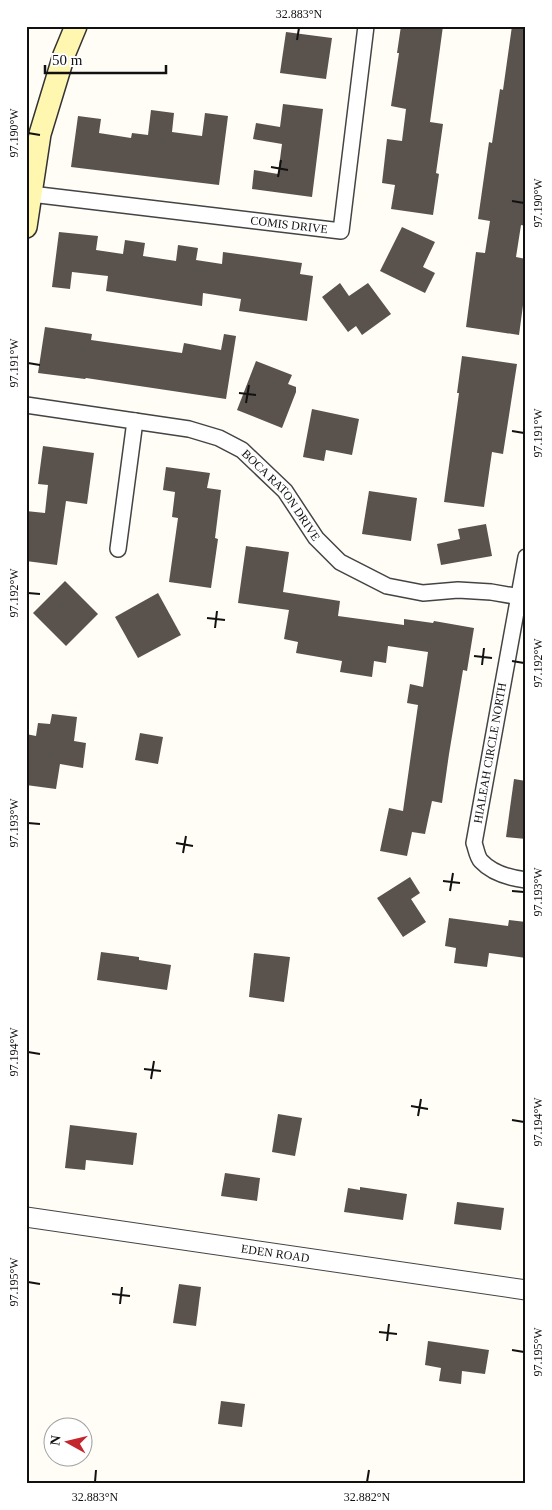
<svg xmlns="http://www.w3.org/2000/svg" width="552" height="1510" font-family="'Times New Roman',serif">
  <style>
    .building { fill: #5a524d }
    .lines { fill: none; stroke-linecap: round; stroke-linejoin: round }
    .minor-casing { stroke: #444; stroke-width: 18 }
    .tertiary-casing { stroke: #444; stroke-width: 21 }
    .secondary-casing { stroke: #333; stroke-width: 24 }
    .minor { stroke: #fff; stroke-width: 15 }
    .tertiary { stroke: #fff; stroke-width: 19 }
    .secondary { stroke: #fff6b0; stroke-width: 21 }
    .ticks { fill: none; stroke: #111; stroke-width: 2 }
    .labels { text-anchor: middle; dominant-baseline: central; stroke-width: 5; stroke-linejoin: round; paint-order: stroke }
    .street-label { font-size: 12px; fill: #111; stroke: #fff }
    .neatline { fill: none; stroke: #111; stroke-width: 2 }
    .ticks-label { font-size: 12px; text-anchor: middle; fill: #111 }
  </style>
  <rect width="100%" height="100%" fill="#fffdf5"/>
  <g class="building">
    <path d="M 401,26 L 443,26 L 430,122 L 443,124 L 436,173 L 439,174 L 433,215 L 391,209 L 395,185 L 382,183 L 387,139 L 402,141 L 406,109 L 391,106 L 399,53 L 397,53 Z"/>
    <path d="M 512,26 L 526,28 L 526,226 L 521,225 L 516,257 L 526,259 L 526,283 L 519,335 L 466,327 L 476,252 L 485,253 L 490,221 L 478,219 L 489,142 L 492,143 L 500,89 L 503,90 Z"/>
    <path d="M 286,32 L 332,38 L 326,79 L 280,73 Z"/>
    <path d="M 283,104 L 323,109 L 312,197 L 252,189 L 254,170 L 278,174 L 282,144 L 253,139 L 256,123 L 280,127 Z"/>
    <path d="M 151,110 L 174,113 L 172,132 L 202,136 L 205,113 L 228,116 L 219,185 L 71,167 L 78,116 L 101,119 L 99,133 L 131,138 L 132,133 L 148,135 Z"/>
    <path d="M 402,227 L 435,242 L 423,267 L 435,273 L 425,293 L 380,271 Z"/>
    <path d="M 59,232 L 98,236 L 96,250 L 123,254 L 125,240 L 145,243 L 143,256 L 176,261 L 178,245 L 198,248 L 196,260 L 222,264 L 223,252 L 302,263 L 300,274 L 313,276 L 307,321 L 239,311 L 241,299 L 203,293 L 202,306 L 106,291 L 108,276 L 72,272 L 70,289 L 52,287 Z"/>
    <path d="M 340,283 L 349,296 L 368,283 L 391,314 L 362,335 L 356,326 L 348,332 L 322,297 Z"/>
    <path d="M 45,327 L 92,334 L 91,340 L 182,353 L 184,343 L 221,350 L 224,334 L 236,336 L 226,399 L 86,378 L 85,379 L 38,373 Z"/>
    <path d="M 462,356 L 517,364 L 503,454 L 492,452 L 484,507 L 444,502 L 459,393 L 457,393 Z"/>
    <path d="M 256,361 L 292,375 L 288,384 L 296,387 L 296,392 L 282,428 L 237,410 Z"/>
    <path d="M 312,409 L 359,419 L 352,455 L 326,450 L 324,461 L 303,457 Z"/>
    <path d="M 43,446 L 94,453 L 87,504 L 66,501 L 57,565 L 26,561 L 26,511 L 45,513 L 48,485 L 38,484 Z"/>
    <path d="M 166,467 L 210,473 L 207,488 L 221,490 L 215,538 L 218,539 L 211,588 L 169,582 L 178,518 L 172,517 L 175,492 L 163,490 Z"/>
    <path d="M 369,491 L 417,498 L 411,541 L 362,534 Z"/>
    <path d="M 486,524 L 492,556 L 441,565 L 437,544 L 460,539 L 458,529 Z"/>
    <path d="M 246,546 L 289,552 L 283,592 L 340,601 L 338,616 L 404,625 L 404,619 L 433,623 L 434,621 L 474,628 L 467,671 L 463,670 L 449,754 L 442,803 L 432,801 L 425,834 L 412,832 L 407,856 L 380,851 L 389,808 L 403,811 L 418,705 L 407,703 L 410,684 L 423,687 L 428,652 L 388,646 L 386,663 L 374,661 L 372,677 L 340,672 L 342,661 L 296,653 L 298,642 L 284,639 L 289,610 L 238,603 Z"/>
    <path d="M 65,581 L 98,614 L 66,646 L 33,613 Z"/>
    <path d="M 158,593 L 181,635 L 138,658 L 115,617 Z"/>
    <path d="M 52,714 L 77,717 L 74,741 L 86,743 L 83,768 L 60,764 L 56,789 L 26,785 L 26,734 L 36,736 L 38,723 L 50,724 Z"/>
    <path d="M 140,733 L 163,737 L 158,764 L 135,760 Z"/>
    <path d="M 514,779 L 526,781 L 526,839 L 506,837 Z"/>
    <path d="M 410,877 L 420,893 L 411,899 L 426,922 L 403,937 L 377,898 Z"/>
    <path d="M 449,918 L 508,926 L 509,920 L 526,922 L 526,958 L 489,953 L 487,967 L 454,963 L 456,948 L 445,946 Z"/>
    <path d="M 101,952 L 139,957 L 139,960 L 171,965 L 167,990 L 97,980 Z"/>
    <path d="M 254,953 L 290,957 L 284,1002 L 249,997 Z"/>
    <path d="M 278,1114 L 302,1118 L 295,1156 L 272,1152 Z"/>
    <path d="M 70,1125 L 137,1133 L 133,1165 L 86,1160 L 85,1170 L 65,1168 Z"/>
    <path d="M 225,1173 L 260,1178 L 257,1201 L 221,1196 Z"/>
    <path d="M 360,1187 L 407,1194 L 403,1220 L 344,1212 L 348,1188 L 360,1190 Z"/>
    <path d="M 457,1202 L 504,1208 L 501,1230 L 454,1224 Z"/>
    <path d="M 179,1284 L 201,1287 L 196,1326 L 173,1323 Z"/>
    <path d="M 428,1341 L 489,1350 L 485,1374 L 462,1371 L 461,1384 L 439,1381 L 441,1368 L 425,1365 Z"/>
    <path d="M 221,1401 L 245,1404 L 242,1427 L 218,1424 Z"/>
  </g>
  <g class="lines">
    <defs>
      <g id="minor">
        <path id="s1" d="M 31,194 L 341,231 L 366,26"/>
        <path id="s2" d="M 26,405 L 189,429 L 219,438 L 242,450 L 285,491 L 316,538 L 340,562 L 387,586 L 423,593 L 458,590 L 491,592 L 526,598"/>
        <path d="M 118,549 L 135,421"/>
        <path d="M 526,557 L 474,843 C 476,848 477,857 481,861 C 492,873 510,878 526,880"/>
      </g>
      <g id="tertiary">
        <path id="s3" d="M 26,1217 L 526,1290"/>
      </g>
      <path id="secondary" d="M 26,227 L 40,134 L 64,55 L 76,26"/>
    </defs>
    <use href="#minor" class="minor-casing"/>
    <use href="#tertiary" class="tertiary-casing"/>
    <use href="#secondary" class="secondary-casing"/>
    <use href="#minor" class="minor"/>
    <use href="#tertiary" class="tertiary"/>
    <use href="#secondary" class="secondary"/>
  </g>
  <path class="ticks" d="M 297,40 L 299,28M 28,133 L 40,135M 271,167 L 288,170M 278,177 L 281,160M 512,201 L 524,203M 28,363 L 40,365M 239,393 L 256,395M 246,403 L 249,385M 512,431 L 524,433M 28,593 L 40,594M 207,618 L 225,620M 215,628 L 217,611M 474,656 L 492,658M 512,661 L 524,663M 482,665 L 484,648M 28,823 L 40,824M 176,843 L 193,846M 183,853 L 186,836M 443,881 L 460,883M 450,891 L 453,873M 512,891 L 524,892M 28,1052 L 40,1054M 144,1069 L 161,1071M 151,1079 L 154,1061M 411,1106 L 428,1109M 418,1116 L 421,1099M 512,1120 L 524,1122M 28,1282 L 40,1284M 112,1294 L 130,1296M 120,1304 L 122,1287M 379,1332 L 397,1334M 387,1341 L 389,1324M 512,1350 L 524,1352M 95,1482 L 96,1470M 367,1482 L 369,1470"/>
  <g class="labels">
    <g class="street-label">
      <text stroke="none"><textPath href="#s1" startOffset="260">COMIS DRIVE</textPath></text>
      <text stroke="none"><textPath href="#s2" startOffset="282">BOCA RATON DRIVE</textPath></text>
      <text transform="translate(490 753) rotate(-80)">HIALEAH CIRCLE NORTH</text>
      <text stroke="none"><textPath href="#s3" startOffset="252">EDEN ROAD</textPath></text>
    </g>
  </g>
  <rect width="552" height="1510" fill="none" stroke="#ffffff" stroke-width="55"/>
  <g transform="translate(68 1442) rotate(278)"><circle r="24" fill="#ffffff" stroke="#a0a0a0"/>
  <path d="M0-4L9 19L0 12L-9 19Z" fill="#c4262e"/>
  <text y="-8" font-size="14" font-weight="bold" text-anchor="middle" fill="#111111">N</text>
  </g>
  <path d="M45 65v8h121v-8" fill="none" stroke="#111111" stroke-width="2.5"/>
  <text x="52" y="65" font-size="15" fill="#111111" stroke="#ffffff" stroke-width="4" paint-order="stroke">50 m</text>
  <rect x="28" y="28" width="496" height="1454" class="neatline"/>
  <g class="ticks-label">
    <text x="299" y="18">32.883°N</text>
    <text transform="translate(14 133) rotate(-90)" y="4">97.190°W</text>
    <text transform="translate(538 203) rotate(-90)" y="4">97.190°W</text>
    <text transform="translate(14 363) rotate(-90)" y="4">97.191°W</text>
    <text transform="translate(538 433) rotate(-90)" y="4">97.191°W</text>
    <text transform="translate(14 593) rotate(-90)" y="4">97.192°W</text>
    <text transform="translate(538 663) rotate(-90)" y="4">97.192°W</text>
    <text transform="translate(14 823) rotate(-90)" y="4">97.193°W</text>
    <text transform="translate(538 892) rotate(-90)" y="4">97.193°W</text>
    <text transform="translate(14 1052) rotate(-90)" y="4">97.194°W</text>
    <text transform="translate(538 1122) rotate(-90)" y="4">97.194°W</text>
    <text transform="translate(14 1282) rotate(-90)" y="4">97.195°W</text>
    <text transform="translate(538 1352) rotate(-90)" y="4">97.195°W</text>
    <text x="95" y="1501">32.883°N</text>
    <text x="367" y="1501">32.882°N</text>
  </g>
</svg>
